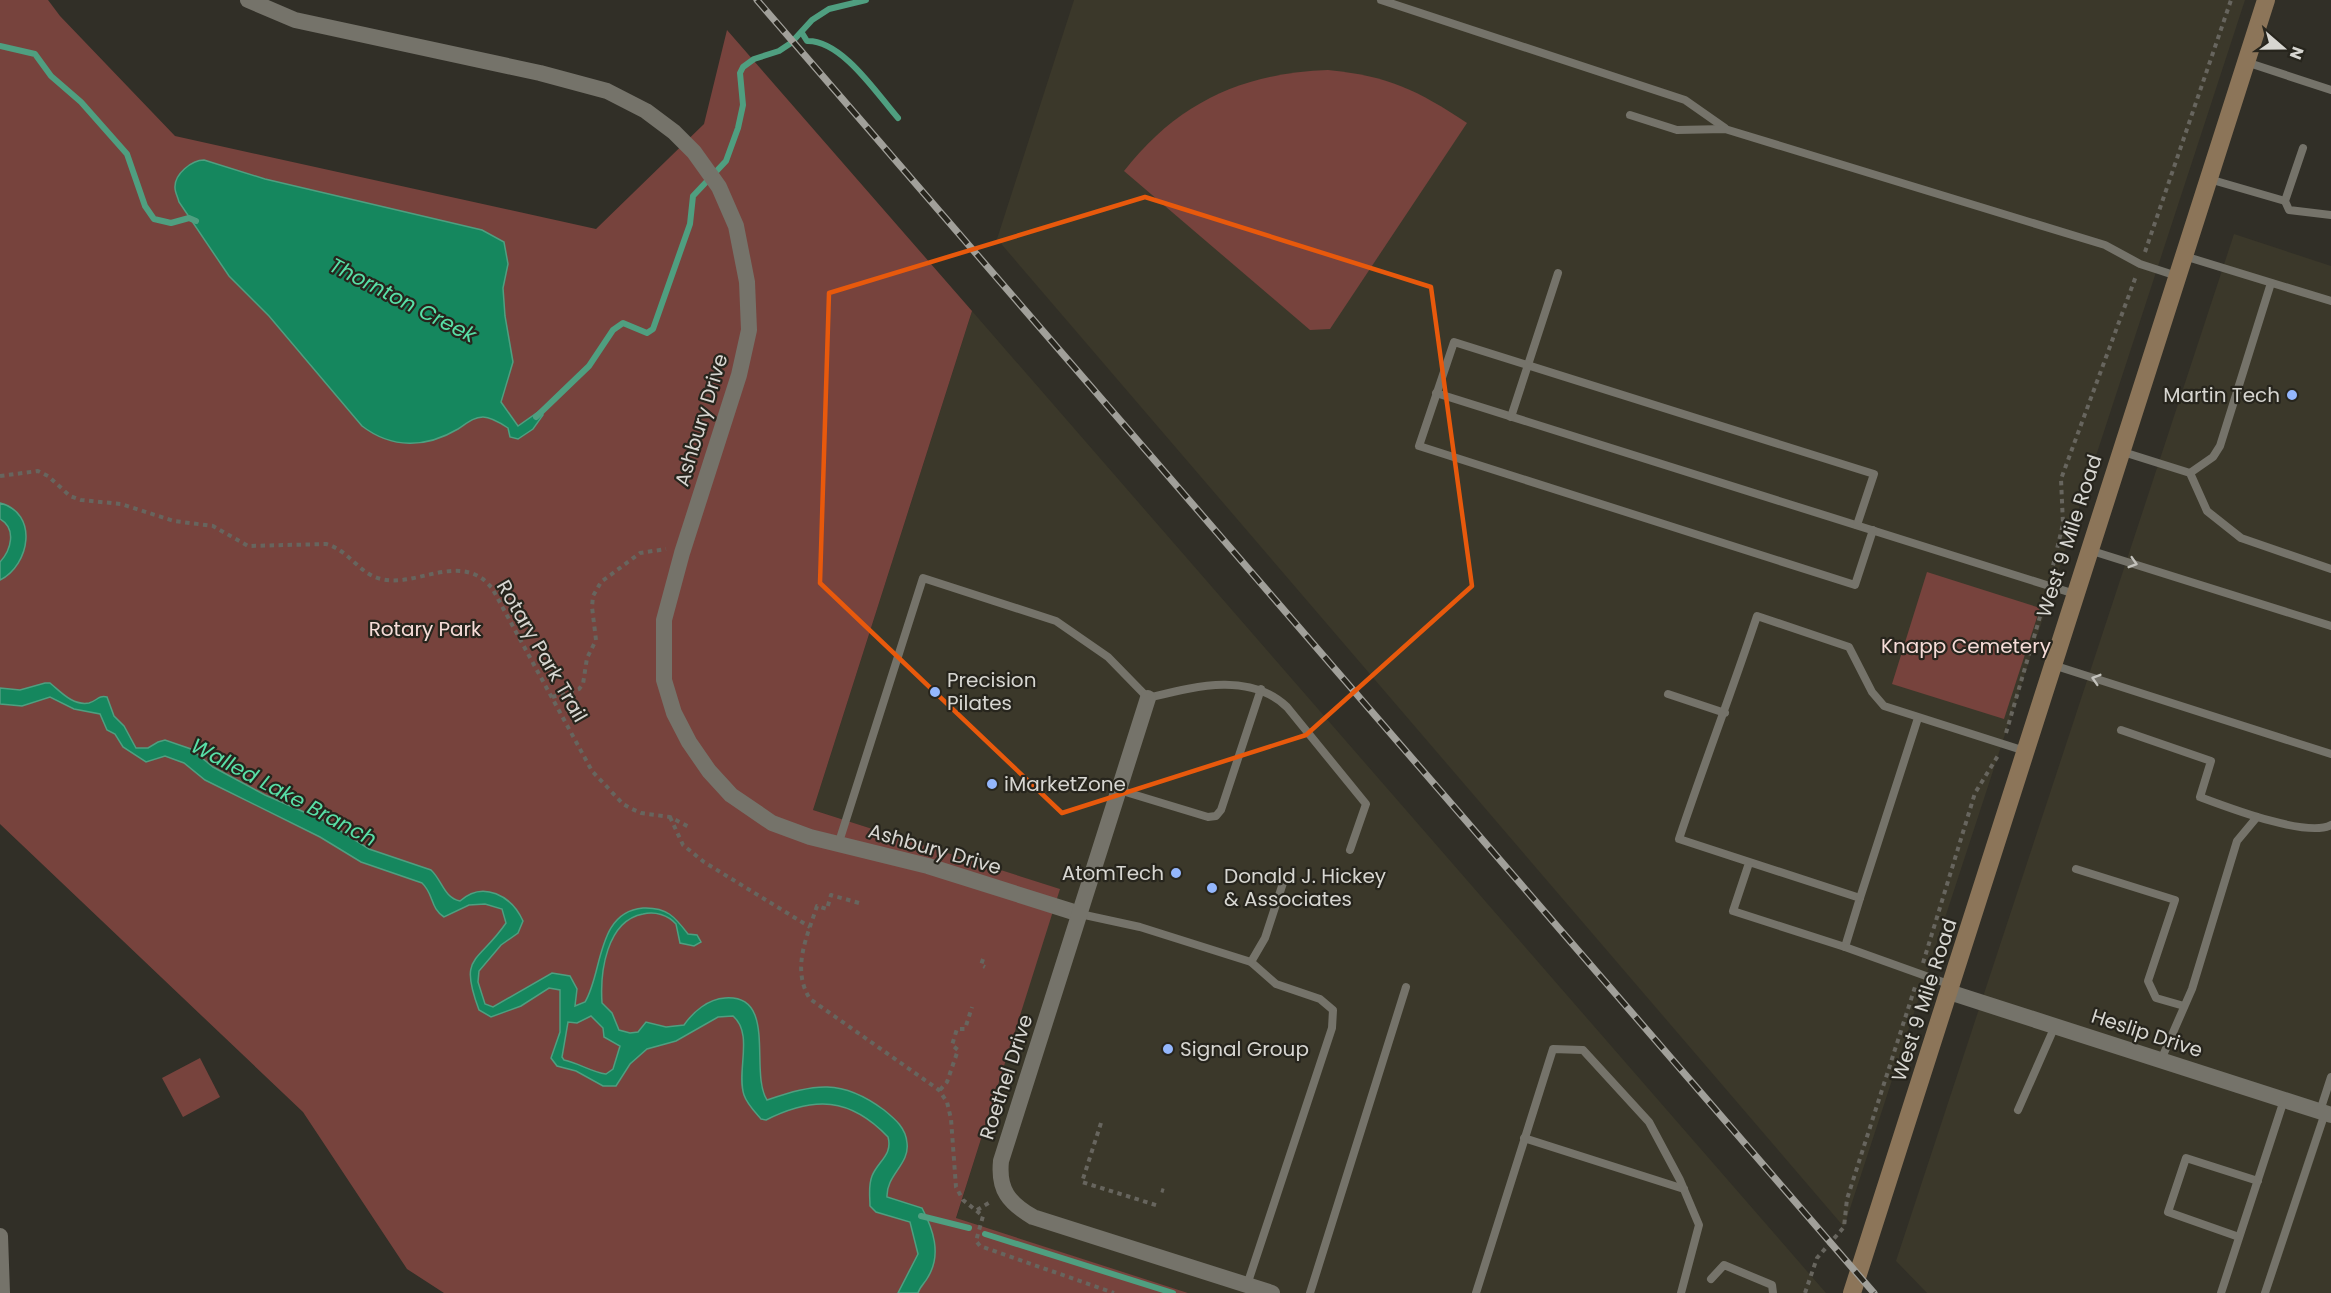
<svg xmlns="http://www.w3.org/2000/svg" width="2331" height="1293" font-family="Poppins,sans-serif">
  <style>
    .built { fill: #3b382a }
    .green { fill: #77433d }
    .water { fill: #15875e; stroke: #4f9f80; stroke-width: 1.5; fill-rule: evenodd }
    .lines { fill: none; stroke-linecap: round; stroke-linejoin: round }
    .stream { stroke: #4f9f80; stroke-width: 6 }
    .path { stroke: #67655e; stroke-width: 4; stroke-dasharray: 4.5 4.5; stroke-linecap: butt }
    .lane { stroke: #75736a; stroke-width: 8 }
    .street { stroke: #75736a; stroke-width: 16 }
    .secondary { stroke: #8c7559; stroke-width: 18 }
    .rail-casing { stroke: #a1a09a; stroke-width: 7 }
    .rail { stroke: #27251d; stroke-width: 4.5; stroke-dasharray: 14; stroke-linecap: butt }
    .oneway { stroke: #c3c2bc }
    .marked { fill: none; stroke: #e8590c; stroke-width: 4.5; stroke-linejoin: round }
    .poi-dot { fill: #94b7fd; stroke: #27251d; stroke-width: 2 }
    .labels { text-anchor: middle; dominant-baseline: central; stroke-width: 4.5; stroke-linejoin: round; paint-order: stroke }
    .poi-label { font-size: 20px; fill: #d7d6d1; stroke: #27251d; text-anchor: start }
    .street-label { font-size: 20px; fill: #d7d6d1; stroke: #27251d }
    .park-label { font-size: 20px; fill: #f6dcd8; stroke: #27251d }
    .water-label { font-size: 21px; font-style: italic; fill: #58e0a7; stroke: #27251d }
  </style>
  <rect width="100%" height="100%" fill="#312f27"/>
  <g class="built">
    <path d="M 1074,0 L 2245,0 L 1844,1227 L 997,239 Z"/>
    <path d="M 2234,234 L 2331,266 L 2331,1293 L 1927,1293 L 1896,1261 Z"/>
    <path d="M 972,311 L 1826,1293 L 1188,1293 L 956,1219 L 1059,889 L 813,810 Z"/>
  </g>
  <g class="green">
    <path d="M 0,0 L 48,0 L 60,16 L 175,136 L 596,229 L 704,124 L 727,30 L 972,311 L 813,810 L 1060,889 L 956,1218 L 1188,1293 L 444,1293 L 407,1269 L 303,1112 L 0,824 Z"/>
    <path d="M 1328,70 C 1389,76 1417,90 1467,123 L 1330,329 L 1310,330 L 1124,171 C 1177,103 1242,73 1328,70 Z"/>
    <path d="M 1927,572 L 2040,608 L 2004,719 L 1892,684 Z"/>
    <path d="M 200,1058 L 220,1097 L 183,1117 L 162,1078 Z"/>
  </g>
  <g class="water">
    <path d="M 204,160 L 265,179 L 482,230 L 504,242 L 508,264 L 503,288 L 505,316 L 513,362 L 501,402 L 518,426 L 541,410 L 543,415 L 533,429 L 518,439 L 510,437 L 508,428 C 502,424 491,417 483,417 C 473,417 466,424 458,429 C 426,448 392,449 362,426 L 269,316 L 229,276 L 179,202 C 178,198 175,192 175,188 C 174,174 192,160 204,160 Z"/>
    <path d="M 0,503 C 39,513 30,565 0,580 L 0,562 C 11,550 17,529 0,519 Z"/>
    <path d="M 45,683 L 50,683 C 61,692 73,706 89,703 C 97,701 98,695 107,697 L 114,716 L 124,726 L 136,748 L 148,748 L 158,742 L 165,740 L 191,749 L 213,767 L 265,795 L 327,822 L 369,849 L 431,870 C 442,880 444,898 460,901 C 483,880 512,896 523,921 L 518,933 L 501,945 L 479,971 L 478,982 L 485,1004 L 493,1007 L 552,973 L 570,976 L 577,989 L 575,1006 L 585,1002 C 603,973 596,912 643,908 C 667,907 675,917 688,934 L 697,935 L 701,942 L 694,946 L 680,943 L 676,924 C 668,915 655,911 643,914 C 606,921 600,973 602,1003 L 612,1013 L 619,1030 L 630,1033 L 638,1032 L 646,1022 L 666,1027 L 684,1025 C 693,1012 708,999 725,998 C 778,994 749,1072 767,1100 C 815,1084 841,1078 884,1110 C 895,1119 906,1128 907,1143 C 910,1164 886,1175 887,1197 L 922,1208 C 933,1229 942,1254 928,1277 C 925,1283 920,1286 918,1293 L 898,1293 L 918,1254 L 910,1222 L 876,1212 L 870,1206 C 870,1196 868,1186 872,1176 C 878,1161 893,1155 888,1137 C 850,1097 814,1096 766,1120 L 761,1119 C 755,1112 747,1104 744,1095 C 736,1071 754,1034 733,1016 L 718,1017 L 676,1041 L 647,1049 L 630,1064 L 616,1086 L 603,1086 L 576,1071 L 557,1066 L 551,1058 L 560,1032 L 560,990 L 549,988 L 521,1006 L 491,1017 L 479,1010 C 458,954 478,964 506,923 L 502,909 L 485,904 L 469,905 L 444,917 C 430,908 434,894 422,883 L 361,862 L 320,837 L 205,780 L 184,763 L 165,756 L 146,762 L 123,747 L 115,734 L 107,730 L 100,714 L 74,709 L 50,697 L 22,706 L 0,704 L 0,688 L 20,690 ZM 591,1016 L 603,1028 L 604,1037 L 620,1046 L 613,1069 L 606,1074 C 591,1072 579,1063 564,1060 L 562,1057 L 568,1022 L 577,1023 Z"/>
  </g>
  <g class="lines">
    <g class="stream">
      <path d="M 802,33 L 807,41 C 842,40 877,94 898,118"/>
      <path d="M 0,46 L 35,54 L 51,76 L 81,102 L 127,154 L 145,206 L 154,219 L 171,223 L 189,218 L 196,221"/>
      <path d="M 536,417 L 589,366 L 613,330 L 623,323 L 647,333 L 653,329 L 690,224 L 693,196 L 726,161 L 738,128 L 743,105 L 740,73 L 743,67 L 754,59 L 779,51 L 791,43 L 812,20 L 829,9 L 866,0"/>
      <path d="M 921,1216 L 969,1228"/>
      <path d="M 985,1234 L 1173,1293"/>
    </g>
    <g class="path">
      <path d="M 2145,252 L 2231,0"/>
      <path d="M 0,476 L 38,471 L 48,476 L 70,496 L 81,500 L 121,504 L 174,521 L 213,526 L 248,546 L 326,544 C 349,550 359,574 381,579 C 411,587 448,560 478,576 C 483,578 488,584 492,588 L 592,771 L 623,804 L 632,809 L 641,813 L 670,817 L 691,828"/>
      <path d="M 2051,574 L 2063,524 L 2061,479 L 2136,276"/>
      <path d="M 552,697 L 579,689 L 583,684 L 587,658 L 596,640 L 592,607 L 593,596 L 601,582 L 640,553 L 666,549"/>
      <path d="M 2006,733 L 2046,596"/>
      <path d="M 670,817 L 683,845 L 704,862 L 810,927"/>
      <path d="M 859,903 L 831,895 L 827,909 L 817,906 C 807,937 791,969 810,999 L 939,1090 L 947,1102 L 951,1119 L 956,1187 L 963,1200 L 983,1216 L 976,1241 L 980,1246 L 1114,1293"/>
      <path d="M 983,959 L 981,965 L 985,967"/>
      <path d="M 1923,963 L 1975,793 L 1999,754"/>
      <path d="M 940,1090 L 947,1082 L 958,1050 L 952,1045 L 957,1029 L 965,1029 L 972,1007"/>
      <path d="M 1101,1123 L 1082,1182 L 1159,1206"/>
      <path d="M 1161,1190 L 1164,1191"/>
      <path d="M 977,1210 L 992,1201"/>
      <path d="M 1805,1293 L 1817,1258 L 1844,1227 L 1847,1199 L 1916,984"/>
    </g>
    <g class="lane">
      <path d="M 1381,0 L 1685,100 L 1725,128"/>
      <path d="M 2246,62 L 2331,90"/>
      <path d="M 1630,115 L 1677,130 L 1725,129 L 2105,245 L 2140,264 L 2177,276"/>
      <path d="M 2303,148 L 2285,201 L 2289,210 L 2331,215"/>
      <path d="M 2209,179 L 2285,201"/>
      <path d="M 2184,256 L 2331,301"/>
      <path d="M 1436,393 L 2075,594"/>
      <path d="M 1511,417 L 1558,273"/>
      <path d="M 2120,451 L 2190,473 L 2207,511 L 2241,538 L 2331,569"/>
      <path d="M 2190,473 L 2213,457 L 2220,446 L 2271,283"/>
      <path d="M 1857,525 L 1874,474 L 1454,342 L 1419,446 L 1855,585 L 1873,530"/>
      <path d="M 2089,550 L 2331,626"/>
      <path d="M 2053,665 L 2331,754"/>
      <path d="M 1668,694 L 1725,713"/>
      <path d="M 2121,730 L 2211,761 L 2200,797 C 2227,807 2307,838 2331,825"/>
      <path d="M 1119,790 L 1208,817 L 1216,816 L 1221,810 L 1261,689"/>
      <path d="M 838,845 L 923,578 L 1056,621 L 1108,657 L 1148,698 C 1193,687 1249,671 1287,707 L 1366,804 L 1350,850"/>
      <path d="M 1749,863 L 1733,911 L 1845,947 L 1860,898 L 1679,839 C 1704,764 1732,691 1757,616 L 1849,647 L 1872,692 L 1884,706 L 2025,751"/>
      <path d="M 2076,869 L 2175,900 L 2148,981 L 2156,998 L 2184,1006"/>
      <path d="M 1860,898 L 1918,718"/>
      <path d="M 1080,914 L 1140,927 L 1251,962 L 1276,984 L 1320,999 L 1333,1010 L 1332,1028 L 1247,1285"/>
      <path d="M 1845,947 L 1951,985"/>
      <path d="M 1251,962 L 1265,938 L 1283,883"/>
      <path d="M 2161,1060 L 2192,989 L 2237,841 L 2257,817"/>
      <path d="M 2018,1110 L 2055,1026"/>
      <path d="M 2320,1111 L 2331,1077"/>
      <path d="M 1524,1138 L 1684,1189"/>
      <path d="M 2239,1237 L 2168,1212 L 2186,1158 L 2258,1181"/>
      <path d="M 1711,1279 L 1724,1265 L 1772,1285 L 1773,1293"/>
      <path d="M 1310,1293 L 1406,987"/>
      <path d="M 1476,1293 L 1553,1049 L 1583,1050 L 1649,1122 L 1680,1180 L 1699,1225 L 1681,1293"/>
      <path d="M 2221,1293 L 2284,1100"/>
      <path d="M 2265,1293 L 2325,1113"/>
    </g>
    <g class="street">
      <path d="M 248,0 L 295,20 L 540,73 L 607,91 L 646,111 L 674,132 L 694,152 L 719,187 L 736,226 L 747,282 L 749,330 L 739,375 L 682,553 L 664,620 L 664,680 L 674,713 L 689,742 L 709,771 L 731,795 L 772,823 L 810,837 L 928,866 L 1080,914"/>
      <path d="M 1148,698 L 1001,1161 C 998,1190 1009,1203 1033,1217 L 1272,1293"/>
      <path d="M 1949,992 L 2331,1115"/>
      <path d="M 0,1236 L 2,1293"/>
    </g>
    <path class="secondary" d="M 1852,1293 L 2266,0"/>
    <defs>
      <path id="rail" d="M 757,0 L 1874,1293"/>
    </defs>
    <use href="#rail" class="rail-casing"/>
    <use href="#rail" class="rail"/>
  </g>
  <defs><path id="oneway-chevron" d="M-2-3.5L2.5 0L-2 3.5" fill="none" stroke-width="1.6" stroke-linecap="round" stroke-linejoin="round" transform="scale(1.5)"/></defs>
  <g class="oneway">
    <use href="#oneway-chevron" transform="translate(2133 563) rotate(17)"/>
    <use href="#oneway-chevron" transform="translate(2096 679) rotate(-163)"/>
  </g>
  <path class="marked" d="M 1145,197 L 1431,287 L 1472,586 L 1306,735 L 1062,813 L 820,583 L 829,293 Z"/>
  <g class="poi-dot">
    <circle cx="2292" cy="395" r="6"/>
    <circle cx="935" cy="692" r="6"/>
    <circle cx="992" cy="784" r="6"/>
    <circle cx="1176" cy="873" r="6"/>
    <circle cx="1212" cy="888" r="6"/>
    <circle cx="1168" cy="1049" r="6"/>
  </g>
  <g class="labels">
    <g class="poi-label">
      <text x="2280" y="395" text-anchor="end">Martin Tech</text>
      <text x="947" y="680">Precision<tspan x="947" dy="23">Pilates</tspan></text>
      <text x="1004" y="784">iMarketZone</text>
      <text x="1164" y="873" text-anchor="end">AtomTech</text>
      <text x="1224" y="876">Donald J. Hickey<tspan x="1224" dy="23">&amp; Associates</tspan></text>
      <text x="1180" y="1049">Signal Group</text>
    </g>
    <g class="street-label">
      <text transform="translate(701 420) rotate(-73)">Ashbury Drive</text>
      <text transform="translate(2069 536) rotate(-72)">West 9 Mile Road</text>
      <text transform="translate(542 651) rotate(60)">Rotary Park Trail</text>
      <text transform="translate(935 849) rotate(16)">Ashbury Drive</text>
      <text transform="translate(1924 1000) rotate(-72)">West 9 Mile Road</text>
      <text transform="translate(2147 1033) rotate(18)">Heslip Drive</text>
      <text transform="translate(1006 1077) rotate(-72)">Roethel Drive</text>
    </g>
    <g class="park-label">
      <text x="425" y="629">Rotary Park</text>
      <text x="1966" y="646">Knapp Cemetery</text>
    </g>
    <g class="water-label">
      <text transform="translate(403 300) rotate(27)">Thornton Creek</text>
      <text transform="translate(284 792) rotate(28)">Walled Lake Branch</text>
    </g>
  </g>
  <g transform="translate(2283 48) rotate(110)" stroke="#27251d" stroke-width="4.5" paint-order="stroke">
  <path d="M0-4.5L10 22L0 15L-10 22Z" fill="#d7d6d1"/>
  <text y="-9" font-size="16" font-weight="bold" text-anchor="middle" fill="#d7d6d1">N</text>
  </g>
</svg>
